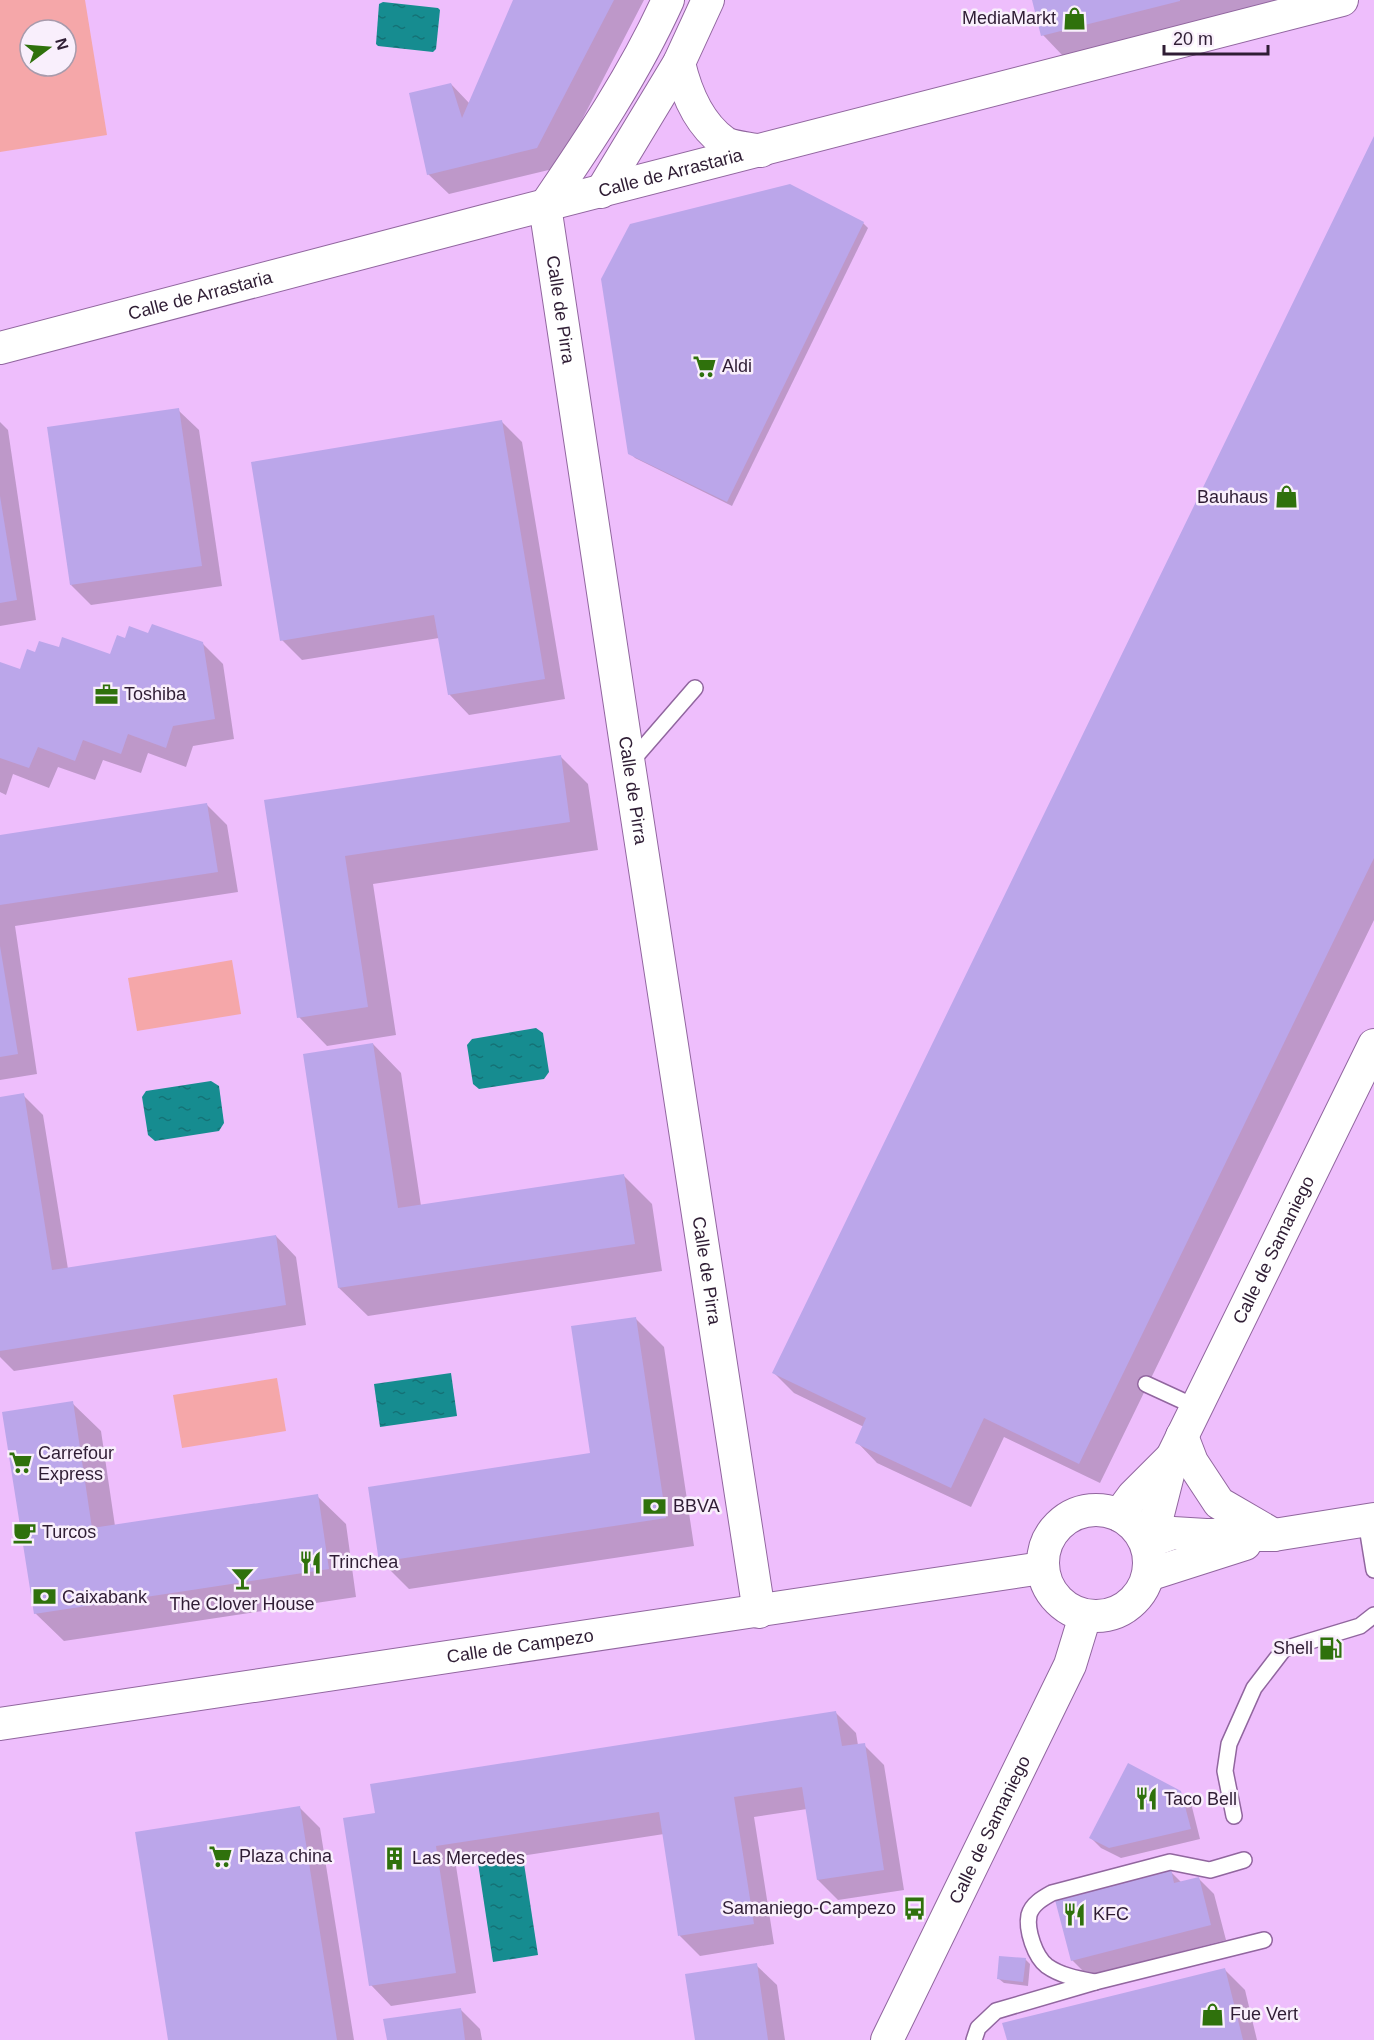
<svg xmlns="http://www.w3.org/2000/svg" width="1374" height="2040" font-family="Arial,sans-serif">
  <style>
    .green { fill: #f5a7a9; fill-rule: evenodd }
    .water { fill: url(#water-ripples) }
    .shadow { fill: #0003 }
    .building { fill: #bba6ea }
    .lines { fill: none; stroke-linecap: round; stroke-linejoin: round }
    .lane-casing { stroke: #91669f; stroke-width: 18 }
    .street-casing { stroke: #91669f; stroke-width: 34 }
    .lane { stroke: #fff; stroke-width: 15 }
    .street { stroke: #fff; stroke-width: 32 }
    .labels { text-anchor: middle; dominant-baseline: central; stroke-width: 5; stroke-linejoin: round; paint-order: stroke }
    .poi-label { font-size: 18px; fill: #2f1d34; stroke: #f9effc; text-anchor: start }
    .street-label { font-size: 18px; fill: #2f1d34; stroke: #f9effc }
  </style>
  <defs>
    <pattern id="water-ripples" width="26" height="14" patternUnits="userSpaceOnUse" patternTransform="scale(1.5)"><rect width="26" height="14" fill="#168c90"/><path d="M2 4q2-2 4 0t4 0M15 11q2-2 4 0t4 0" fill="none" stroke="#147276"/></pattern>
  </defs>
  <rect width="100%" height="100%" fill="#eebefc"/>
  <g class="green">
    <path d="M 0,0 L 85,0 L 107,135 L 0,152 ZM 30,30 L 66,30 L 66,66 L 30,66 Z"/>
    <path d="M 232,960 L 241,1014 L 137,1031 L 128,978 Z"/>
    <path d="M 277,1378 L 286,1431 L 182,1448 L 173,1395 Z"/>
  </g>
  <g class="water">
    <path d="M 383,2 L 438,8 L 440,10 L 436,49 L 433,52 L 378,46 L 376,44 L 379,4 Z"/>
    <path d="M 536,1028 L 543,1033 L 549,1072 L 544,1079 L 479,1089 L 473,1084 L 467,1045 L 472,1039 Z"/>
    <path d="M 211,1081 L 219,1086 L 224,1123 L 219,1131 L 155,1141 L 148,1135 L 142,1097 L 146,1091 Z"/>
    <path d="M 451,1373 L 457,1416 L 380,1427 L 374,1384 Z"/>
    <path d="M 523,1857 L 538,1955 L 493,1962 L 478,1863 Z"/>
  </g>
  <g class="shadow">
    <path d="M 515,0 L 644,0 L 557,168 L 449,194 L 428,174 L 451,84 L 470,104 Z"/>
    <path d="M 1033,0 L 1280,0 L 1063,56 L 1043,35 Z"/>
    <path d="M 1374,139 L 1374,920 L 1100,1483 L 1004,1437 L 971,1507 L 877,1463 L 857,1442 L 864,1427 L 794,1393 L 774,1373 Z"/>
    <path d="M 863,223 L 868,228 L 732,506 L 635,458 L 630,453 Z"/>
    <path d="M 178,410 L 199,430 L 222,586 L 91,605 L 71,585 Z"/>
    <path d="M 0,422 L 8,430 L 36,620 L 0,626 Z"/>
    <path d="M 502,422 L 522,442 L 565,699 L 469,715 L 449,694 L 439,638 L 302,660 L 282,640 Z"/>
    <path d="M 149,635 L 202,643 L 223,664 L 234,739 L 193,746 L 186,767 L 148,753 L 141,773 L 103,760 L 95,780 L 58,767 L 49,788 L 13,774 L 6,795 L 0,792 L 0,663 L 21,671 L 36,654 L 59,649 L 111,656 L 126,640 Z"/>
    <path d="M 560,756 L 588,784 L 598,850 L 373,884 L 396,1035 L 327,1046 L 299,1017 L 266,801 Z"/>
    <path d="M 207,805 L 227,825 L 238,892 L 15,926 L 37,1074 L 0,1080 L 0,837 Z"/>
    <path d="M 373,1044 L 401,1073 L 421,1206 L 623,1175 L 652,1204 L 662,1271 L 368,1316 L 339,1288 Z"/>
    <path d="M 23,1095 L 43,1115 L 68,1269 L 276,1236 L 296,1257 L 306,1325 L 14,1371 L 0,1357 L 0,1098 Z"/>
    <path d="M 635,1318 L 664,1347 L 694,1546 L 409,1589 L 381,1561 L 592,1455 Z"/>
    <path d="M 72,1403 L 101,1431 L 115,1526 L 317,1496 L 346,1524 L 356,1597 L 64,1641 L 35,1613 Z"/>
    <path d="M 836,1713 L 856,1733 L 858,1745 L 864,1745 L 884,1765 L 904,1890 L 838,1900 L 818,1880 L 807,1809 L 754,1817 L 774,1944 L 700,1956 L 680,1936 L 664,1834 L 456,1866 L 476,1993 L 391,2006 L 371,1985 L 377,1814 Z"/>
    <path d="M 1181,1793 L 1191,1803 L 1200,1839 L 1121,1858 L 1101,1848 L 1091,1838 Z"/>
    <path d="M 300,1808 L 320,1828 L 354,2040 L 170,2040 Z"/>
    <path d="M 1170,1871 L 1182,1883 L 1198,1878 L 1214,1894 L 1226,1940 L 1088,1976 L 1072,1960 Z"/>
    <path d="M 1025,1959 L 1030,1964 L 1028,1986 L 1004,1983 L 999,1979 Z"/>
    <path d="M 756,1965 L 777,1985 L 785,2040 L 697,2040 Z"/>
    <path d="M 1224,1969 L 1245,1990 L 1257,2040 L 1008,2040 Z"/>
    <path d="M 460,2009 L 480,2029 L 482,2040 L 388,2040 Z"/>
  </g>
  <g class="building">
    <path d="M 513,0 L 614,0 L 537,148 L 427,175 L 409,93 L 451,83 L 462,118 Z"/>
    <path d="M 1032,0 L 1180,0 L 1180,1 L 1041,36 Z"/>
    <path d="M 1374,136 L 1374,858 L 1079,1464 L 984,1418 L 951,1488 L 855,1443 L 866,1418 L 772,1373 Z"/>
    <path d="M 790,184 L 864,222 L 727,502 L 628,454 L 601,279 L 630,224 Z"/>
    <path d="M 179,408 L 202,566 L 70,585 L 47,427 Z"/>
    <path d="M 502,420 L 545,679 L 448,695 L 434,615 L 280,641 L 251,462 Z"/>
    <path d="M 0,496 L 17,600 L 0,603 Z"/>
    <path d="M 152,624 L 203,642 L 215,719 L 173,726 L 166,748 L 128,734 L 121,754 L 83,740 L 75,761 L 38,747 L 29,768 L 0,758 L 0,662 L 20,669 L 27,649 L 35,652 L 39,641 L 59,647 L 62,637 L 110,654 L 117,635 L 125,638 L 129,626 L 148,633 Z"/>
    <path d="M 561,755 L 570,822 L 345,856 L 368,1007 L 297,1018 L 264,800 Z"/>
    <path d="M 207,803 L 218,872 L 0,905 L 0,835 Z"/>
    <path d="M 0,946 L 18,1054 L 0,1057 Z"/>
    <path d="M 373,1043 L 398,1208 L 624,1174 L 635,1244 L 338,1288 L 303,1054 Z"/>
    <path d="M 24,1093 L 52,1270 L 276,1235 L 286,1305 L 0,1351 L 0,1097 Z"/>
    <path d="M 636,1317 L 666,1518 L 379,1562 L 368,1487 L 590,1453 L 571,1326 Z"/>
    <path d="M 73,1401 L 92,1528 L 318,1494 L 329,1569 L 34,1614 L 2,1412 Z"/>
    <path d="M 836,1711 L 842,1746 L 865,1743 L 884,1870 L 817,1880 L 802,1787 L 734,1797 L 754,1924 L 678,1936 L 659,1812 L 436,1846 L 456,1973 L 369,1986 L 343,1818 L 375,1813 L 370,1784 Z"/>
    <path d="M 1128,1763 L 1181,1791 L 1191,1829 L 1109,1848 L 1089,1838 Z"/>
    <path d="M 300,1806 L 337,2040 L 168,2040 L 135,1832 Z"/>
    <path d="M 1171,1869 L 1174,1883 L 1199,1877 L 1211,1925 L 1071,1961 L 1055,1900 Z"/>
    <path d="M 999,1956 L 1026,1958 L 1023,1982 L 997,1979 Z"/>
    <path d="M 757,1963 L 768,2040 L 695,2040 L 685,1974 Z"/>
    <path d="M 1225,1968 L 1243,2040 L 1007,2040 L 1002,2023 Z"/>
    <path d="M 461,2008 L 465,2040 L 387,2040 L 383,2019 Z"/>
  </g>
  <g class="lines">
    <defs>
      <g id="lane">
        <path d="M 630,763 L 695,688"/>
        <path d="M 1146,1384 L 1196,1407"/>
        <path d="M 1366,1521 L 1374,1570"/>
        <path d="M 1234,1816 L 1225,1771 L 1229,1744 L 1254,1688 L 1284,1649 L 1360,1626 L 1374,1615"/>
        <path d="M 1095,1982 C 1079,1979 1061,1976 1047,1966 C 1035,1957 1026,1930 1029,1915 C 1032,1904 1043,1898 1052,1893 L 1170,1862 L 1210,1870 L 1244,1860"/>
        <path d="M 974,2040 L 978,2028 L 996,2011 L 1095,1982 L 1264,1940"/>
      </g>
      <g id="street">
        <path id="s1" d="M 668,0 C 635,73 590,140 545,206 L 629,765 L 759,1612"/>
        <path d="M 679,63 C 686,93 698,123 724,142 C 733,148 750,148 761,151"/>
        <path d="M 601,192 L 679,63 L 708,0"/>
        <path id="s2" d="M 0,348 L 484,221 L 1342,0"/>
        <path d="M 1182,1436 L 1192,1462 L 1219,1503 L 1274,1535"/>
        <circle cx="1096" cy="1563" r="53"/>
        <path d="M 1119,1515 L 1133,1496 L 1173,1456"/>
        <path id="s3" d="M 1144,1539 L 1158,1514 L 1173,1455 L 1374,1045"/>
        <path d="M 1146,1543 L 1173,1533 L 1206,1535 L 1274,1535 L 1374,1519"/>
        <path d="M 1148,1575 L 1245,1544"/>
        <path id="s4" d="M 0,1724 L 1042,1568"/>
        <path id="s5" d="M 887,2040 L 1070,1665 L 1085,1616"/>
      </g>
    </defs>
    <use href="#lane" class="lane-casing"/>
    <use href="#street" class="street-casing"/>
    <use href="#lane" class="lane"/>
    <use href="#street" class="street"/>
  </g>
  <defs>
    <symbol id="shop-bare" viewBox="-9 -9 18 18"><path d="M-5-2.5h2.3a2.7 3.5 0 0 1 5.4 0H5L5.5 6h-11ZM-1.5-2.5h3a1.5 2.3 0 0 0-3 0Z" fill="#2f710c" stroke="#f9effc" stroke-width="2.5" paint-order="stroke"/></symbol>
    <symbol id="supermarket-bare" viewBox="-9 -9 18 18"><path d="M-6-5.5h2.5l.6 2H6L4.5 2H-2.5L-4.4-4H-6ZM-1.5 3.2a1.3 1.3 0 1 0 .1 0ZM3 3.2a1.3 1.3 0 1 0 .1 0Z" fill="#2f710c" stroke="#f9effc" stroke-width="2.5" paint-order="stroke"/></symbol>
    <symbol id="office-bare" viewBox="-9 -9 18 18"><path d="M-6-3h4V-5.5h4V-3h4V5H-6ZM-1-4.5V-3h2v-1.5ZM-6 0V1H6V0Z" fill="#2f710c" stroke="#f9effc" stroke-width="2.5" paint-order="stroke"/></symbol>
    <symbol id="bank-bare" viewBox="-9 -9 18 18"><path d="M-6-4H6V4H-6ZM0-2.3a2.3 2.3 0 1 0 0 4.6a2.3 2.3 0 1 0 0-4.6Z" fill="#2f710c" stroke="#f9effc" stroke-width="2.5" paint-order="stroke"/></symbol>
    <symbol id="cafe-bare" viewBox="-9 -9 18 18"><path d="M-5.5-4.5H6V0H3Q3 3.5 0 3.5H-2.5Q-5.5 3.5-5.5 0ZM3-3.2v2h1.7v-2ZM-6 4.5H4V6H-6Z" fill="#2f710c" stroke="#f9effc" stroke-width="2.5" paint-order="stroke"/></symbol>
    <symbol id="restaurant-bare" viewBox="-9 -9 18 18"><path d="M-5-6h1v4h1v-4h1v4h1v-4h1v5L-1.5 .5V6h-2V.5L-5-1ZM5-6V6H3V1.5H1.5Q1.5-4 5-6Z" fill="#2f710c" stroke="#f9effc" stroke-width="2.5" paint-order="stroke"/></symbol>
    <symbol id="bar-bare" viewBox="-9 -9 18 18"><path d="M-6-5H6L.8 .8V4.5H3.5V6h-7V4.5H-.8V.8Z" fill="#2f710c" stroke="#f9effc" stroke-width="2.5" paint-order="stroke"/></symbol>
    <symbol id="fuel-bare" viewBox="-9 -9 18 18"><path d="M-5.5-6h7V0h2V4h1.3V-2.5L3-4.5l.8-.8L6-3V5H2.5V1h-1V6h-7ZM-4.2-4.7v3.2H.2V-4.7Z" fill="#2f710c" stroke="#f9effc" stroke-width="2.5" paint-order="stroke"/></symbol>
    <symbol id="building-bare" viewBox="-9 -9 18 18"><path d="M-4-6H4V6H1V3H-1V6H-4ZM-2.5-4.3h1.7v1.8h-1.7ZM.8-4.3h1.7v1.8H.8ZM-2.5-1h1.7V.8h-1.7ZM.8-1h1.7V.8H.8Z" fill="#2f710c" stroke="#f9effc" stroke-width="2.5" paint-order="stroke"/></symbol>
    <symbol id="bus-bare" viewBox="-9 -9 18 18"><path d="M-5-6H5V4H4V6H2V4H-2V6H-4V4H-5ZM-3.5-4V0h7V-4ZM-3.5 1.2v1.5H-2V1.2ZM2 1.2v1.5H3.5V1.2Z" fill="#2f710c" stroke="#f9effc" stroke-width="2.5" paint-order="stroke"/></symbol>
  </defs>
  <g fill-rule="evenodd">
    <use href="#shop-bare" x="1058" y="2" width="33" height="33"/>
    <use href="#supermarket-bare" x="688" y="350" width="33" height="33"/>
    <use href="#shop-bare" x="1270" y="480" width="33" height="33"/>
    <use href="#office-bare" x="90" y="678" width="33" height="33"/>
    <use href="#supermarket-bare" x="4" y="1446" width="33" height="33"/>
    <use href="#bank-bare" x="638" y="1490" width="33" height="33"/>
    <use href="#cafe-bare" x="8" y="1516" width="33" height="33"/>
    <use href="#restaurant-bare" x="294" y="1546" width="33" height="33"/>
    <use href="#bar-bare" x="226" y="1562" width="33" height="33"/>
    <use href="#bank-bare" x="28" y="1580" width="33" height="33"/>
    <use href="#fuel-bare" x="1314" y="1632" width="33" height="33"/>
    <use href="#restaurant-bare" x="1130" y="1782" width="33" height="33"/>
    <use href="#supermarket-bare" x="204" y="1840" width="33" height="33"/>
    <use href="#building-bare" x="378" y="1842" width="33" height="33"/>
    <use href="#bus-bare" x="898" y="1892" width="33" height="33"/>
    <use href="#restaurant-bare" x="1058" y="1898" width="33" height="33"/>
    <use href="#shop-bare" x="1196" y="1998" width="33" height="33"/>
  </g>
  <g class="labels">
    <g class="poi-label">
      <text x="1056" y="18" text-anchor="end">MediaMarkt</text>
      <text x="722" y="366">Aldi</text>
      <text x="1268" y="497" text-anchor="end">Bauhaus</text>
      <text x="124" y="694">Toshiba</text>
      <text x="38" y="1453">Carrefour<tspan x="38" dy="21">Express</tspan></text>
      <text x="673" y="1506">BBVA</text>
      <text x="42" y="1532">Turcos</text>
      <text x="329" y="1562">Trinchea</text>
      <text x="62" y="1597">Caixabank</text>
      <text x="242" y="1604" text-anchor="middle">The Clover House</text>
      <text x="1313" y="1648" text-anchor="end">Shell</text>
      <text x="1164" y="1799">Taco Bell</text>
      <text x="239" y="1856">Plaza china</text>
      <text x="412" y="1858">Las Mercedes</text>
      <text x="896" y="1908" text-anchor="end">Samaniego-Campezo</text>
      <text x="1093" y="1914">KFC</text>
      <text x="1230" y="2014">Fue Vert</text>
    </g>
    <g class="street-label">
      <text stroke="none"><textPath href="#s2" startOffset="693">Calle de Arrastaria</textPath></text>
      <text stroke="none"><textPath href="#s2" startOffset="207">Calle de Arrastaria</textPath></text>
      <text stroke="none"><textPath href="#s1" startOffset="345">Calle de Pirra</textPath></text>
      <text stroke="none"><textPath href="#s1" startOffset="831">Calle de Pirra</textPath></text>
      <text stroke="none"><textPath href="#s3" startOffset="318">Calle de Samaniego</textPath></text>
      <text stroke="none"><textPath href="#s1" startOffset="1317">Calle de Pirra</textPath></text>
      <text stroke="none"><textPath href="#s4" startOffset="526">Calle de Campezo</textPath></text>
      <text stroke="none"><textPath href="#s5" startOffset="234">Calle de Samaniego</textPath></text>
    </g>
  </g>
  <g transform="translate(48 48) rotate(74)"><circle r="28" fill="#f9effc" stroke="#a89bac" stroke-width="1.5"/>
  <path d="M0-4.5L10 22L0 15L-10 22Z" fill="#2f710c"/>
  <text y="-9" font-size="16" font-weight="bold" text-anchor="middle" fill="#2f1d34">N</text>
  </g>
  <path d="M1164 45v9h104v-9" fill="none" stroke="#2f1d34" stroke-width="3"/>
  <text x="1173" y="45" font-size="18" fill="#2f1d34" stroke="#f9effc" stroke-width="4.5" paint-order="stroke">20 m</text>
</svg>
